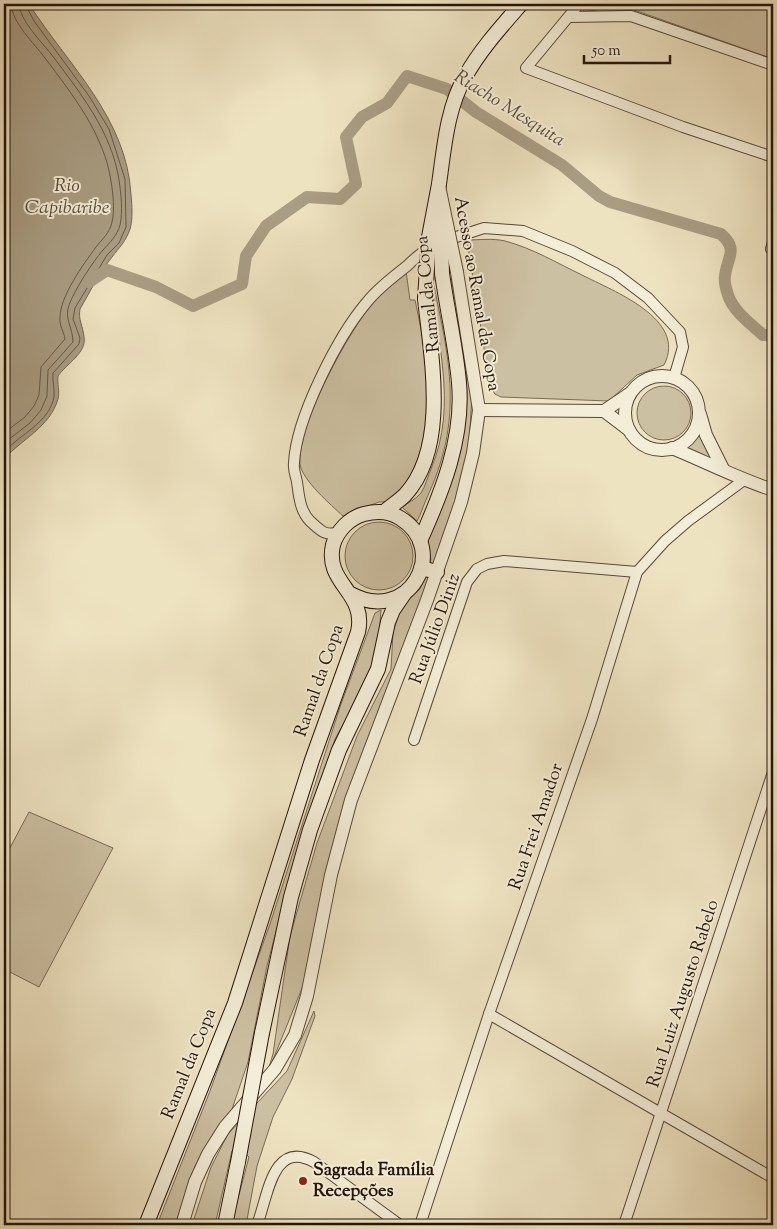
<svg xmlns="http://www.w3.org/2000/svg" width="777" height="1229" font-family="'Sorts Mill Goudy',serif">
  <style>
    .green { fill: #ccc0a2; stroke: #786a56 }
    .water { fill: #a99d83; stroke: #746653 }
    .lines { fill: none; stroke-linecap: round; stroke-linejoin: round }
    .shore { stroke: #665847; stroke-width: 1 }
    .canal { stroke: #a99d83; stroke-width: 12 }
    .minor-casing { stroke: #564838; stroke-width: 12 }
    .tertiary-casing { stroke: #564838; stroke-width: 14 }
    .secondary-casing { stroke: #24140b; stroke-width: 16 }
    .minor { stroke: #f4edd7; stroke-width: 10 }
    .tertiary { stroke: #f4edd7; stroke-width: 12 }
    .secondary { stroke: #f4edd7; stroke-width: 14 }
    .tertiary-bridge-casing { stroke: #564838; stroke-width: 14; stroke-linecap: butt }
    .secondary-bridge-casing { stroke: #24140b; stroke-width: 16; stroke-linecap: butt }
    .tertiary-bridge { stroke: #f4edd7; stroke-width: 12 }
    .secondary-bridge { stroke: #f4edd7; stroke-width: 14 }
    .poi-dot { fill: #8f2418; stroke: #f4edd7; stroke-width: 2 }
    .labels { text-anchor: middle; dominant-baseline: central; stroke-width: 4; stroke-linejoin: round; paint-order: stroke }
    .street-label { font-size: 18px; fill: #24140b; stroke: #f4edd7 }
    .poi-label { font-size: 18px; font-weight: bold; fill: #24140b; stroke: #f4edd7; text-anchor: start }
    .water-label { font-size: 19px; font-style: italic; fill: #594b3b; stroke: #f4edd7 }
  </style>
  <rect width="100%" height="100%" fill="#eee3c1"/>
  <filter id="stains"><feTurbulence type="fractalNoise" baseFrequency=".004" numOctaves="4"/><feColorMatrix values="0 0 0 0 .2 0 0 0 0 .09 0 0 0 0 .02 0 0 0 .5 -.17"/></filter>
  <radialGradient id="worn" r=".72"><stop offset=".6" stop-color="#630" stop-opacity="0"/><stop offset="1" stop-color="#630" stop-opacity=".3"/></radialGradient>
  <g class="green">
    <path d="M 589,4 L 773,4 L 773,59 L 623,6 L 582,12 Z"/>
    <path d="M 467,240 C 479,240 493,238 505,241 C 532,248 557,263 582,275 C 613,291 688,319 664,365 L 637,375 L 609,401 L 501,397 L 495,394 L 490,386 Z"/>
    <path d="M 406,271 L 410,300 L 415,300 C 427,357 439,414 413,470 C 408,480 401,495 390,500 C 387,502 382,502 379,502 C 367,506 355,512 343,516 C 331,505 302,480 300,464 C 296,426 350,329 375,300 C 384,290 396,281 406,271 Z"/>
    <path d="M 431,272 C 448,354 465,413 429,493 C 424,503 422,512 417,521 L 402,507 C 408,503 416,499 421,493 C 425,487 428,476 431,469 C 459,403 435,340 431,272 Z"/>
    <path d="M 451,278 L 465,343 L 472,397 L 469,443 L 457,506 L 386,697 L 309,971 L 266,1077 L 273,1054 L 290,936 L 317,843 L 357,736 L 391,669 L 393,632 L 402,605 L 420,589 L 431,559 L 425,541 L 459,452 L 467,373 L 449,288 Z"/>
    <circle cx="664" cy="413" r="27"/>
    <path d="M 698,423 L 720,466 L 676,448 C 687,442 693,435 698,423 Z"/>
    <circle cx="379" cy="556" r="34"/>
    <path d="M 381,610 L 378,649 L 370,677 L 335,739 L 284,901 L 267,966 L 248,1062 L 231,1112 L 195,1166 L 175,1225 L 157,1225 L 210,1091 L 270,924 L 341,704 L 375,613 Z"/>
    <path d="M 29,812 L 113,848 L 39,987 L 4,969 L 4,859 Z"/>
    <path d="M 314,1011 L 315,1016 L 292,1079 L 273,1117 L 257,1166 L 246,1225 L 231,1225 L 249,1157 L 240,1149 L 232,1151 L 215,1225 L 192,1225 L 211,1167 L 228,1134 L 287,1071 Z"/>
  </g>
  <path class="water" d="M 4,4 L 29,4 C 68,65 127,118 131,195 C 132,205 133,219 130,229 C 126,241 119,248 112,257 C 99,273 90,292 80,309 C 78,320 83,326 84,337 C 87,353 66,364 58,376 C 57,383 60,392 58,399 C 50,427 22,439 4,459 Z"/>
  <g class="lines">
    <g class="shore">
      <path d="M 4,433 L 25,417 L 34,406 L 39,395 L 41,367 L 65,339 C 64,332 59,325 60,318 C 60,296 83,265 96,247 C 102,239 110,233 112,222 C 115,210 113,193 111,181 C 104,134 72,94 45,58 C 34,43 12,23 11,4"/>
      <path d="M 4,443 L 30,423 L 41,410 L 47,396 L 48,370 L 73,342 C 73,328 64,319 69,305 C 75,289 92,263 103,250 C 110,242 117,236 120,225 C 123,212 121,193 119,180 C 112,132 79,91 51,54 C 41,41 20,21 19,4"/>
      <path d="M 4,452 C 20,434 49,423 54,397 C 55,389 52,381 53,373 L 79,344 L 80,338 L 73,319 L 75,308 L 107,255 L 119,243 L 126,227 L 125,179 L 109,129 L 89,96 L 34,21 L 25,4"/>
    </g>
    <path class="canal" d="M 89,282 L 107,270 L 156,287 L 193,306 L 242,284 L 246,256 L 266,226 L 307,197 L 340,199 L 356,184 L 346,137 L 362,117 L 387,103 L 407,76 L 447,89 L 476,112 L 562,165 L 599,196 L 610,202 L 721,234 C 739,250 727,257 725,276 C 724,281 726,289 728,295 C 733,311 751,324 763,335 L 773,335"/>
    <defs>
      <g id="minor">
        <path d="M 579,4 L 526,68 L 683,127 L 773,157"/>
        <path d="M 569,17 L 631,16 L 773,65"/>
        <path d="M 444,241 L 484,228 L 523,231 L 572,251 L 615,273 L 648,298 L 680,332 L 683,347 L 674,378"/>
        <path d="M 771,249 L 773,242"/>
        <path d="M 339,532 C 325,537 320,530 310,521 C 300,511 299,496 297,482 C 296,476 293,470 294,463 C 296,418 338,336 367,302 C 378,288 393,277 407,266 C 414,259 422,252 431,247"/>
        <path d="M 414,740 L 467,582 L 477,569 L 487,564 L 504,561 L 637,572"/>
        <path d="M 489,1014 L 773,1178"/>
        <path d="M 257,1225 C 268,1197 272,1139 314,1162 L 400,1225"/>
        <path d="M 420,1225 L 489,1014 L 592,719 L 637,572 L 665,541 L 688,521 L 744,480"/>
        <path d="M 624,1225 L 773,772"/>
      </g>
      <g id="tertiary">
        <circle cx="662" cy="413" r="37"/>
        <path d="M 479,410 L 604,411 L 629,394"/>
        <path d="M 604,411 L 629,430"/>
        <path d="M 700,414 L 706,435 L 723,469"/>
        <path d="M 672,448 C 706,462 739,479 773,490"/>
        <path d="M 182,1225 L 195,1182 L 208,1154 L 225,1127 L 275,1069 L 295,1035 L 307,996 L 331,875 L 351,800 L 427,600 L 461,502 L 473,453 L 479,410 L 457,272"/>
      </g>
      <g id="secondary">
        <path d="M 439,184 C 444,149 447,108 465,77 C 480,50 501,27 521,4"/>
        <path d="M 384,512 C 391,506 399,501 405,495 C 449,448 431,356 425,299"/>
        <path d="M 420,541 C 442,492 464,438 459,383 C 456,346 447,310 442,273"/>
        <path d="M 421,568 L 437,572"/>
        <path d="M 262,1033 L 291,897 L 310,830 L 339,750 L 378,669 L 388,622 L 393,610 L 404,594"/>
        <path d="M 146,1225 L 235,1003 L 312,760 L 358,632 C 367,592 324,584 333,545 C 337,531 349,518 364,514 C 376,511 389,511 400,518 C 451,549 409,627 349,593"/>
        <path d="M 225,1225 L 238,1162"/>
      </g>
    </defs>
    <use href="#minor" class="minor-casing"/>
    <use href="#tertiary" class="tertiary-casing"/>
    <use href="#secondary" class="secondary-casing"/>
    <use href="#minor" class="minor"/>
    <use href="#tertiary" class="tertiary"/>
    <use href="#secondary" class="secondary"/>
    <defs>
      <path id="tertiary-bridge" d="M 439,186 L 457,272"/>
      <g id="secondary-bridge">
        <path d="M 440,210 L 442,273"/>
        <path d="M 425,299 L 429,237 L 439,184"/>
        <path d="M 238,1162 L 262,1033"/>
      </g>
    </defs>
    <use href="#tertiary-bridge" class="tertiary-bridge-casing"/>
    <use href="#secondary-bridge" class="secondary-bridge-casing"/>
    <use href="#tertiary-bridge" class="tertiary-bridge"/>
    <use href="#secondary-bridge" class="secondary-bridge"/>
  </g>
  <circle class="poi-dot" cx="303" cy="1181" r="5"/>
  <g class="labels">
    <g class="street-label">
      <text transform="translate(429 294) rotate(-96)">Ramal da Copa</text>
      <text transform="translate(476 294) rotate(80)">Acesso ao Ramal da Copa</text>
      <text transform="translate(436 629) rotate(-70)">Rua Júlio Diniz</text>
      <text transform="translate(320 681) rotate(-71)">Ramal da Copa</text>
      <text transform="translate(537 827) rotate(-71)">Rua Frei Amador</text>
      <text transform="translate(684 994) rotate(-72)">Rua Luiz Augusto Rabelo</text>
      <text transform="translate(190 1064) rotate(-68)">Ramal da Copa</text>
    </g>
    <g class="poi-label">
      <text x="313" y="1171">Sagrada Família<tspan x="313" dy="21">Recepções</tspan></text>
    </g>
    <g class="water-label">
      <text transform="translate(509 109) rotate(32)">Riacho Mesquita</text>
      <text x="67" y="186">Rio<tspan x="67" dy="22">Capibaribe</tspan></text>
    </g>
  </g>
  <rect width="777" height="1229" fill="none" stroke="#eee3c1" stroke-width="20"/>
  <rect x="5" y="5" width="767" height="1219" fill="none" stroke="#24140b" stroke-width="2.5"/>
  <rect x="10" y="10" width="757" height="1209" fill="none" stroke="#24140b"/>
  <path d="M584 55v8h86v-8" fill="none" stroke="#24140b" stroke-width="2.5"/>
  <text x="592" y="55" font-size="15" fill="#24140b" stroke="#f4edd7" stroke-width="4" paint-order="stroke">50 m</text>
  <rect width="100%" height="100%" filter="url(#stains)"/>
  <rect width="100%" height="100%" fill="url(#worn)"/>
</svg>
